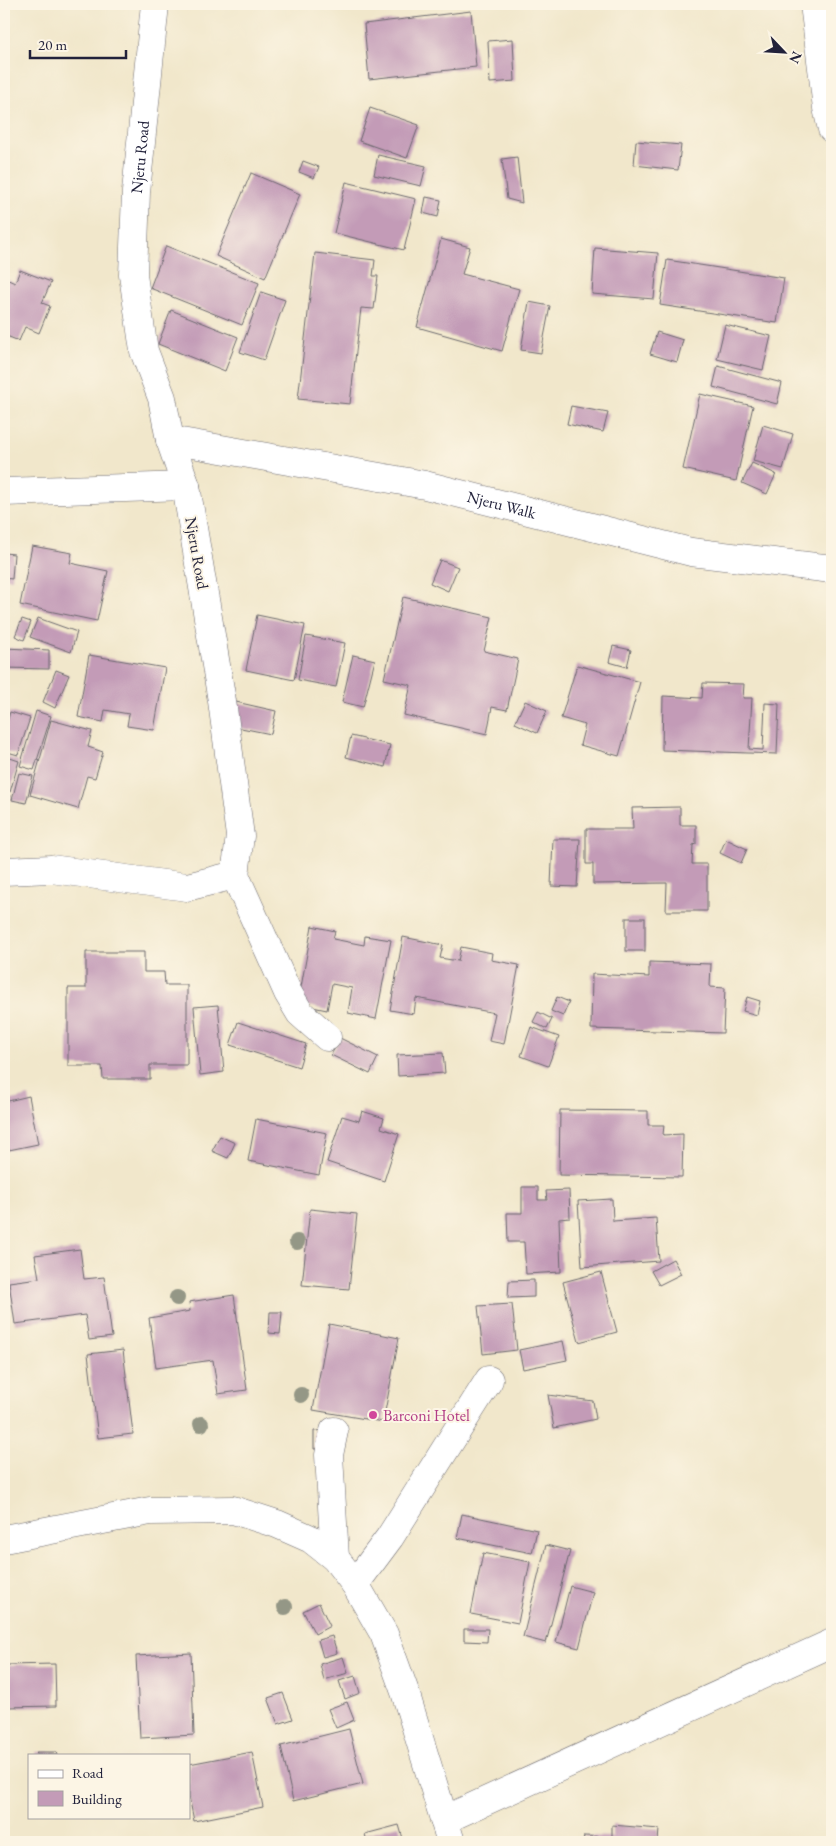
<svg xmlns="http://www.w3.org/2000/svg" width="836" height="1846" font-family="'EB Garamond',serif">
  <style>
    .building { fill: #c39bb7 }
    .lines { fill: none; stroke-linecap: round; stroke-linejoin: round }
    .minor-casing { stroke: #6a676d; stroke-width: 29 }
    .minor { stroke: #fff; stroke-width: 28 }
    .tree { fill: #949786 }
    .hotel-dot { fill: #d1479c; stroke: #fcf5e5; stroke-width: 2 }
    .labels { text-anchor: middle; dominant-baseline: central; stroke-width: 4; stroke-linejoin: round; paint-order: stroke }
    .street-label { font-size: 16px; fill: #22223b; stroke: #fcf5e5 }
    .hotel-label { font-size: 16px; fill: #b23c85; stroke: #fcf5e5; text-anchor: start }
  </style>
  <rect width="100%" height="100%" fill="#fcf5e5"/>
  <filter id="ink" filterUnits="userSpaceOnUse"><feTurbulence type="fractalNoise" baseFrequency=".02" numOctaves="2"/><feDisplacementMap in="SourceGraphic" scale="10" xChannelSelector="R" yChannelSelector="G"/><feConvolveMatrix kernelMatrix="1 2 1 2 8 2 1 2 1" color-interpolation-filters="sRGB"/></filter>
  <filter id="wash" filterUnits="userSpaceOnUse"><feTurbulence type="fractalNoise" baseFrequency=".0096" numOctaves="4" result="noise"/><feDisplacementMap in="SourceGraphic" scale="20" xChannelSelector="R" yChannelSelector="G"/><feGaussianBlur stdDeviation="1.12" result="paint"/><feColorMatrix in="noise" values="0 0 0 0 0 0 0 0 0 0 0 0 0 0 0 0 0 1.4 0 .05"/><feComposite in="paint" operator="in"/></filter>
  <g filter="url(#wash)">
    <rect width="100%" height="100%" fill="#f1e7cb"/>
    <g id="blocks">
      <g class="building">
        <path d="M 471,11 L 476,67 L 369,79 L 364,24 Z"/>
        <path d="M 513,39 L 515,81 L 490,83 L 488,41 Z"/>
        <path d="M 370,108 L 419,125 L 407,158 L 359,141 Z"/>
        <path d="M 636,141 L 681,145 L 678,170 L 634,165 Z"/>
        <path d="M 378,155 L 426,166 L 421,186 L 374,175 Z"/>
        <path d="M 517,157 L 522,203 L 507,199 L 502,159 Z"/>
        <path d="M 303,161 L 319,167 L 314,178 L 299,172 Z"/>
        <path d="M 251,173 L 300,194 L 265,278 L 216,256 Z"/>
        <path d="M 346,182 L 416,199 L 404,250 L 334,233 Z"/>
        <path d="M 426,197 L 441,200 L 438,217 L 423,213 Z"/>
        <path d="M 441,239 L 470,247 L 462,274 L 519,289 L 502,351 L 417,327 Z"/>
        <path d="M 166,246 L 259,283 L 242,325 L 150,288 Z"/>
        <path d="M 595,248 L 658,253 L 654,299 L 592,294 Z"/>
        <path d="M 315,253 L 375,260 L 373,276 L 378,276 L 374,309 L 361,308 L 350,404 L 298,399 Z"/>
        <path d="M 667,260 L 784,278 L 777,323 L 660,305 Z"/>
        <path d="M 20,270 L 51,282 L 42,303 L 50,306 L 39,333 L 25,327 L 19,341 L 4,335 L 4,278 L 15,283 Z"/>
        <path d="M 261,292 L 285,300 L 264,360 L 240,352 Z"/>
        <path d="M 529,302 L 550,306 L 541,353 L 521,350 Z"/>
        <path d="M 171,310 L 238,337 L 225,371 L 158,344 Z"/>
        <path d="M 725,325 L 771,336 L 763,370 L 717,359 Z"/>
        <path d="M 657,332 L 683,340 L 677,362 L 650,354 Z"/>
        <path d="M 718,366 L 782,383 L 777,404 L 713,387 Z"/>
        <path d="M 700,394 L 753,406 L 736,481 L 683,469 Z"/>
        <path d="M 571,406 L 608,413 L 603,432 L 567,424 Z"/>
        <path d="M 763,425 L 793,434 L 783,469 L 753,461 Z"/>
        <path d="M 752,463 L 776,474 L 767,494 L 742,483 Z"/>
        <path d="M 32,546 L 72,553 L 70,563 L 108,571 L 97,621 L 20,605 Z"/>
        <path d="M 4,553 L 14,554 L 12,579 L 4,578 Z"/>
        <path d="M 440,560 L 458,567 L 448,591 L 430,583 Z"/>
        <path d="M 403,597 L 492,617 L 484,651 L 518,659 L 507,710 L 492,707 L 487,734 L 404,715 L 411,685 L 384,679 Z"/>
        <path d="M 257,615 L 305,625 L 294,680 L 246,670 Z"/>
        <path d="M 38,618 L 77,632 L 71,652 L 30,637 Z"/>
        <path d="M 22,619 L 31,622 L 24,640 L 15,636 Z"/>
        <path d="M 306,636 L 345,643 L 336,687 L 298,680 Z"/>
        <path d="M 613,646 L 631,650 L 627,667 L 609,662 Z"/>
        <path d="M 4,648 L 49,650 L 49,669 L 4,668 Z"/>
        <path d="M 89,655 L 165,668 L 154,730 L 127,726 L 129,714 L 105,710 L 103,722 L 78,717 Z"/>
        <path d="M 353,655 L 375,660 L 363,707 L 342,702 Z"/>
        <path d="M 577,665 L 640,682 L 619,756 L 580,745 L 585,725 L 561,718 Z"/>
        <path d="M 56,670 L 69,675 L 55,708 L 43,702 Z"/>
        <path d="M 703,683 L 744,684 L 743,698 L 752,698 L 749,749 L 763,750 L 765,703 L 779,704 L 777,754 L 662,750 L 663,696 L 702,698 Z"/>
        <path d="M 525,701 L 547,711 L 537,733 L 515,723 Z"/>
        <path d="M 236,702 L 276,711 L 271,734 L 231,726 Z"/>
        <path d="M 36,711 L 51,716 L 34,770 L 20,766 Z"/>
        <path d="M 10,712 L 30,718 L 18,755 L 4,751 L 4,732 Z"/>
        <path d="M 51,720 L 92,731 L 88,747 L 103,752 L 95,778 L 87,776 L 78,809 L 30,795 Z"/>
        <path d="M 351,736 L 390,745 L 385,767 L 346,757 Z"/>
        <path d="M 4,756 L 19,761 L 10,792 L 4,790 Z"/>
        <path d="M 19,773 L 33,776 L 26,803 L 12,800 Z"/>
        <path d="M 4,795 L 10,796 L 4,820 Z"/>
        <path d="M 680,807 L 680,825 L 696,825 L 696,844 L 693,845 L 692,864 L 707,864 L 707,911 L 666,911 L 667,883 L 593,884 L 593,864 L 586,864 L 586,829 L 633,829 L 632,808 Z"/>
        <path d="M 553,839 L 580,839 L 577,887 L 551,886 Z"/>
        <path d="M 726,839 L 747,849 L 741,863 L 720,853 Z"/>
        <rect x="626" y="918" width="19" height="33"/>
        <path d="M 312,926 L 335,931 L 333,939 L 364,945 L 365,936 L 391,940 L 376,1019 L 348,1013 L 352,988 L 332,984 L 327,1010 L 298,1004 Z"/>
        <path d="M 403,937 L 443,945 L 440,958 L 458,961 L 461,947 L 492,953 L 491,960 L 519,965 L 504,1044 L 489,1041 L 495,1013 L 416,998 L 414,1014 L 390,1010 Z"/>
        <path d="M 86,952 L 144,952 L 144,972 L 164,972 L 165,985 L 187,985 L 187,1065 L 150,1065 L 150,1079 L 103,1079 L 102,1066 L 68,1066 L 68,988 L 86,988 Z"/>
        <path d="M 649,962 L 711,964 L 710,987 L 725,988 L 723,1033 L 591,1029 L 592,974 L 649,977 Z"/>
        <path d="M 557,997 L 569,1002 L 563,1016 L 551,1011 Z"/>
        <path d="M 747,997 L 760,1001 L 757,1015 L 743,1011 Z"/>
        <path d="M 218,1005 L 224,1072 L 200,1075 L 194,1007 Z"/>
        <path d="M 538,1012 L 552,1019 L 547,1029 L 533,1022 Z"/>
        <path d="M 238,1022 L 306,1044 L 299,1067 L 230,1045 Z"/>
        <path d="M 531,1027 L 559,1037 L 548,1066 L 521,1056 Z"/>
        <path d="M 340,1038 L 378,1057 L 370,1074 L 331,1055 Z"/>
        <path d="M 443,1053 L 445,1073 L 398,1076 L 397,1055 Z"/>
        <path d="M 29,1096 L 38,1144 L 4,1151 L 4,1102 Z"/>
        <path d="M 560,1110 L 648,1111 L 648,1125 L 664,1125 L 663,1135 L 683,1134 L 682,1177 L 559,1175 Z"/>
        <path d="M 362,1111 L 384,1118 L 381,1128 L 399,1134 L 384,1181 L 327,1162 L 342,1116 L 359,1121 Z"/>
        <path d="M 256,1119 L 327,1133 L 319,1175 L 248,1161 Z"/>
        <path d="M 220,1136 L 235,1143 L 228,1158 L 212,1151 Z"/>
        <path d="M 522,1187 L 538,1187 L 538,1200 L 547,1200 L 546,1191 L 569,1190 L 570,1218 L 559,1219 L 561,1272 L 526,1274 L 524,1242 L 508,1242 L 507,1213 L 522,1213 Z"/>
        <path d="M 612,1199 L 613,1221 L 656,1218 L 659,1261 L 582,1267 L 578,1201 Z"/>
        <path d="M 310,1209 L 357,1214 L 349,1289 L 302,1285 Z"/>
        <path d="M 80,1249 L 84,1279 L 104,1277 L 112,1337 L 89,1340 L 85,1315 L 15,1324 L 9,1282 L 39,1278 L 35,1255 Z"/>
        <path d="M 673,1259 L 681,1274 L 659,1285 L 651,1271 Z"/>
        <path d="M 601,1272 L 617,1332 L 579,1342 L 563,1282 Z"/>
        <path d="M 534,1280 L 534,1297 L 508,1298 L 509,1281 Z"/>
        <path d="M 234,1295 L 247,1390 L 218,1394 L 213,1360 L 156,1368 L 149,1318 L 190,1311 L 189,1302 Z"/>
        <path d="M 512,1304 L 517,1350 L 483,1354 L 478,1306 Z"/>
        <path d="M 270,1312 L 282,1312 L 280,1334 L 269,1333 Z"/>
        <path d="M 329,1324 L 399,1338 L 383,1422 L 313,1410 Z"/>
        <path d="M 563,1341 L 567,1360 L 523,1369 L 519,1350 Z"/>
        <path d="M 123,1350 L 133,1434 L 98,1438 L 88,1354 Z"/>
        <path d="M 548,1395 L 593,1401 L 596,1419 L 554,1428 Z"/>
        <path d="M 326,1430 L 327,1448 L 314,1449 L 314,1431 Z"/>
        <path d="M 462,1514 L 537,1530 L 532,1553 L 457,1538 Z"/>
        <path d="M 546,1545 L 570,1551 L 546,1643 L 523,1637 Z"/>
        <path d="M 483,1553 L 530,1562 L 518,1623 L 471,1614 Z"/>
        <path d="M 570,1586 L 593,1592 L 579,1648 L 556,1642 Z"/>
        <path d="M 319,1603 L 330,1626 L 315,1634 L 303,1611 Z"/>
        <path d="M 464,1629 L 488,1629 L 487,1642 L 464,1641 Z"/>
        <path d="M 332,1636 L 337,1653 L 323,1657 L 318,1640 Z"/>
        <path d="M 191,1653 L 194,1735 L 140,1738 L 136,1656 Z"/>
        <path d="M 343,1657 L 348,1673 L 324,1680 L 320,1664 Z"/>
        <path d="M 55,1664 L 56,1706 L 7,1707 L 6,1665 Z"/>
        <path d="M 355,1676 L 360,1693 L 345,1699 L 339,1681 Z"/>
        <path d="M 283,1693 L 293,1719 L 278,1724 L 268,1698 Z"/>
        <path d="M 347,1702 L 354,1720 L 336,1728 L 328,1709 Z"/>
        <path d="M 349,1729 L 363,1784 L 293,1801 L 281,1746 Z"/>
        <path d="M 36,1752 L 56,1752 L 57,1755 L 37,1755 Z"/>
        <path d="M 252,1752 L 263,1807 L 194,1821 L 189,1796 L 189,1764 Z"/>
        <path d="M 399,1825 L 404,1842 L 367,1842 L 365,1834 Z"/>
        <path d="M 612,1825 L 659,1829 L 658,1842 L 583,1842 L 584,1836 L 612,1837 Z"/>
      </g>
    </g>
  </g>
  <g filter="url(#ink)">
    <use href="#blocks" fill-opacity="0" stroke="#6a676d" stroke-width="1"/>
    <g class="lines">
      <defs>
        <g id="minor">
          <path d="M 814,4 L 827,108 L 832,129"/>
          <path id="s1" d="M 170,440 L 425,485 L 691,552 L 832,569"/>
          <path d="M 4,492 L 186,486"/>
          <path id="s2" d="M 4,871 L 51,869 L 187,887 L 235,875 L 240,836 L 222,701 L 186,486 L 170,440 L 162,398 L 144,351 L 133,275 L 136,192 L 155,4"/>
          <path d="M 235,875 L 288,993 L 300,1013 L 327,1037"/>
          <path d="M 334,1431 L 329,1455 L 335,1558"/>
          <path d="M 4,1539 L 150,1511 L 233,1510 L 277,1524 L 311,1539 L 335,1558 L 355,1584 L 384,1634 L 405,1692 L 451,1842"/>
          <path d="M 355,1584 L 390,1537 L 489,1380"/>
          <path d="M 444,1820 L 832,1643"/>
        </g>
      </defs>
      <use href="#minor" class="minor-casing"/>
      <use href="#minor" class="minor"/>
    </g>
    <g class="tree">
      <circle cx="297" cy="1242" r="8"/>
      <circle cx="177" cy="1298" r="8"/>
      <circle cx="301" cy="1395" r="8"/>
      <circle cx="201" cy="1424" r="8"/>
      <circle cx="285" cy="1607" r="8"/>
    </g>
  </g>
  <circle class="hotel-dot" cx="373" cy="1415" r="5"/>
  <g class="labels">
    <g class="street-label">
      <text stroke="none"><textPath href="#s2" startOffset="964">Njeru Road</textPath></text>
      <text stroke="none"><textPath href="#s1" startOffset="338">Njeru Walk</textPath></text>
      <text transform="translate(197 553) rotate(80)">Njeru Road</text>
    </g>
    <g class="hotel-label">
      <text x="383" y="1415">Barconi Hotel</text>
    </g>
  </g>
  <rect width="836" height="1846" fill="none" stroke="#fcf5e5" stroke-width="20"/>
  <rect x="28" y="1754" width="162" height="65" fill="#fcf5e5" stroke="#a5a1a1"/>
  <rect x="38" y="1770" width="25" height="8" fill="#ffffff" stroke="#a5a1a1"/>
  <text x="72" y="1778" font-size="15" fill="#22223b">Road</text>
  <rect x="38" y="1791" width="25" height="15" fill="#c39bb7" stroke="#a5a1a1"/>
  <text x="72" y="1804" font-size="15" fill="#22223b">Building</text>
  <g transform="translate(784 52) rotate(115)" stroke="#fcf5e5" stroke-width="4" paint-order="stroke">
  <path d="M0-4L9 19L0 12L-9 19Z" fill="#22223b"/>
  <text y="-8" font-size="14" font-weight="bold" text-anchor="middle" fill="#22223b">N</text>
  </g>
  <path d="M30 50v8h96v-8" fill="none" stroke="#22223b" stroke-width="2.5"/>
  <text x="38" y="50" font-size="15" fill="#22223b" stroke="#fcf5e5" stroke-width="4" paint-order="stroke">20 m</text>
</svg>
